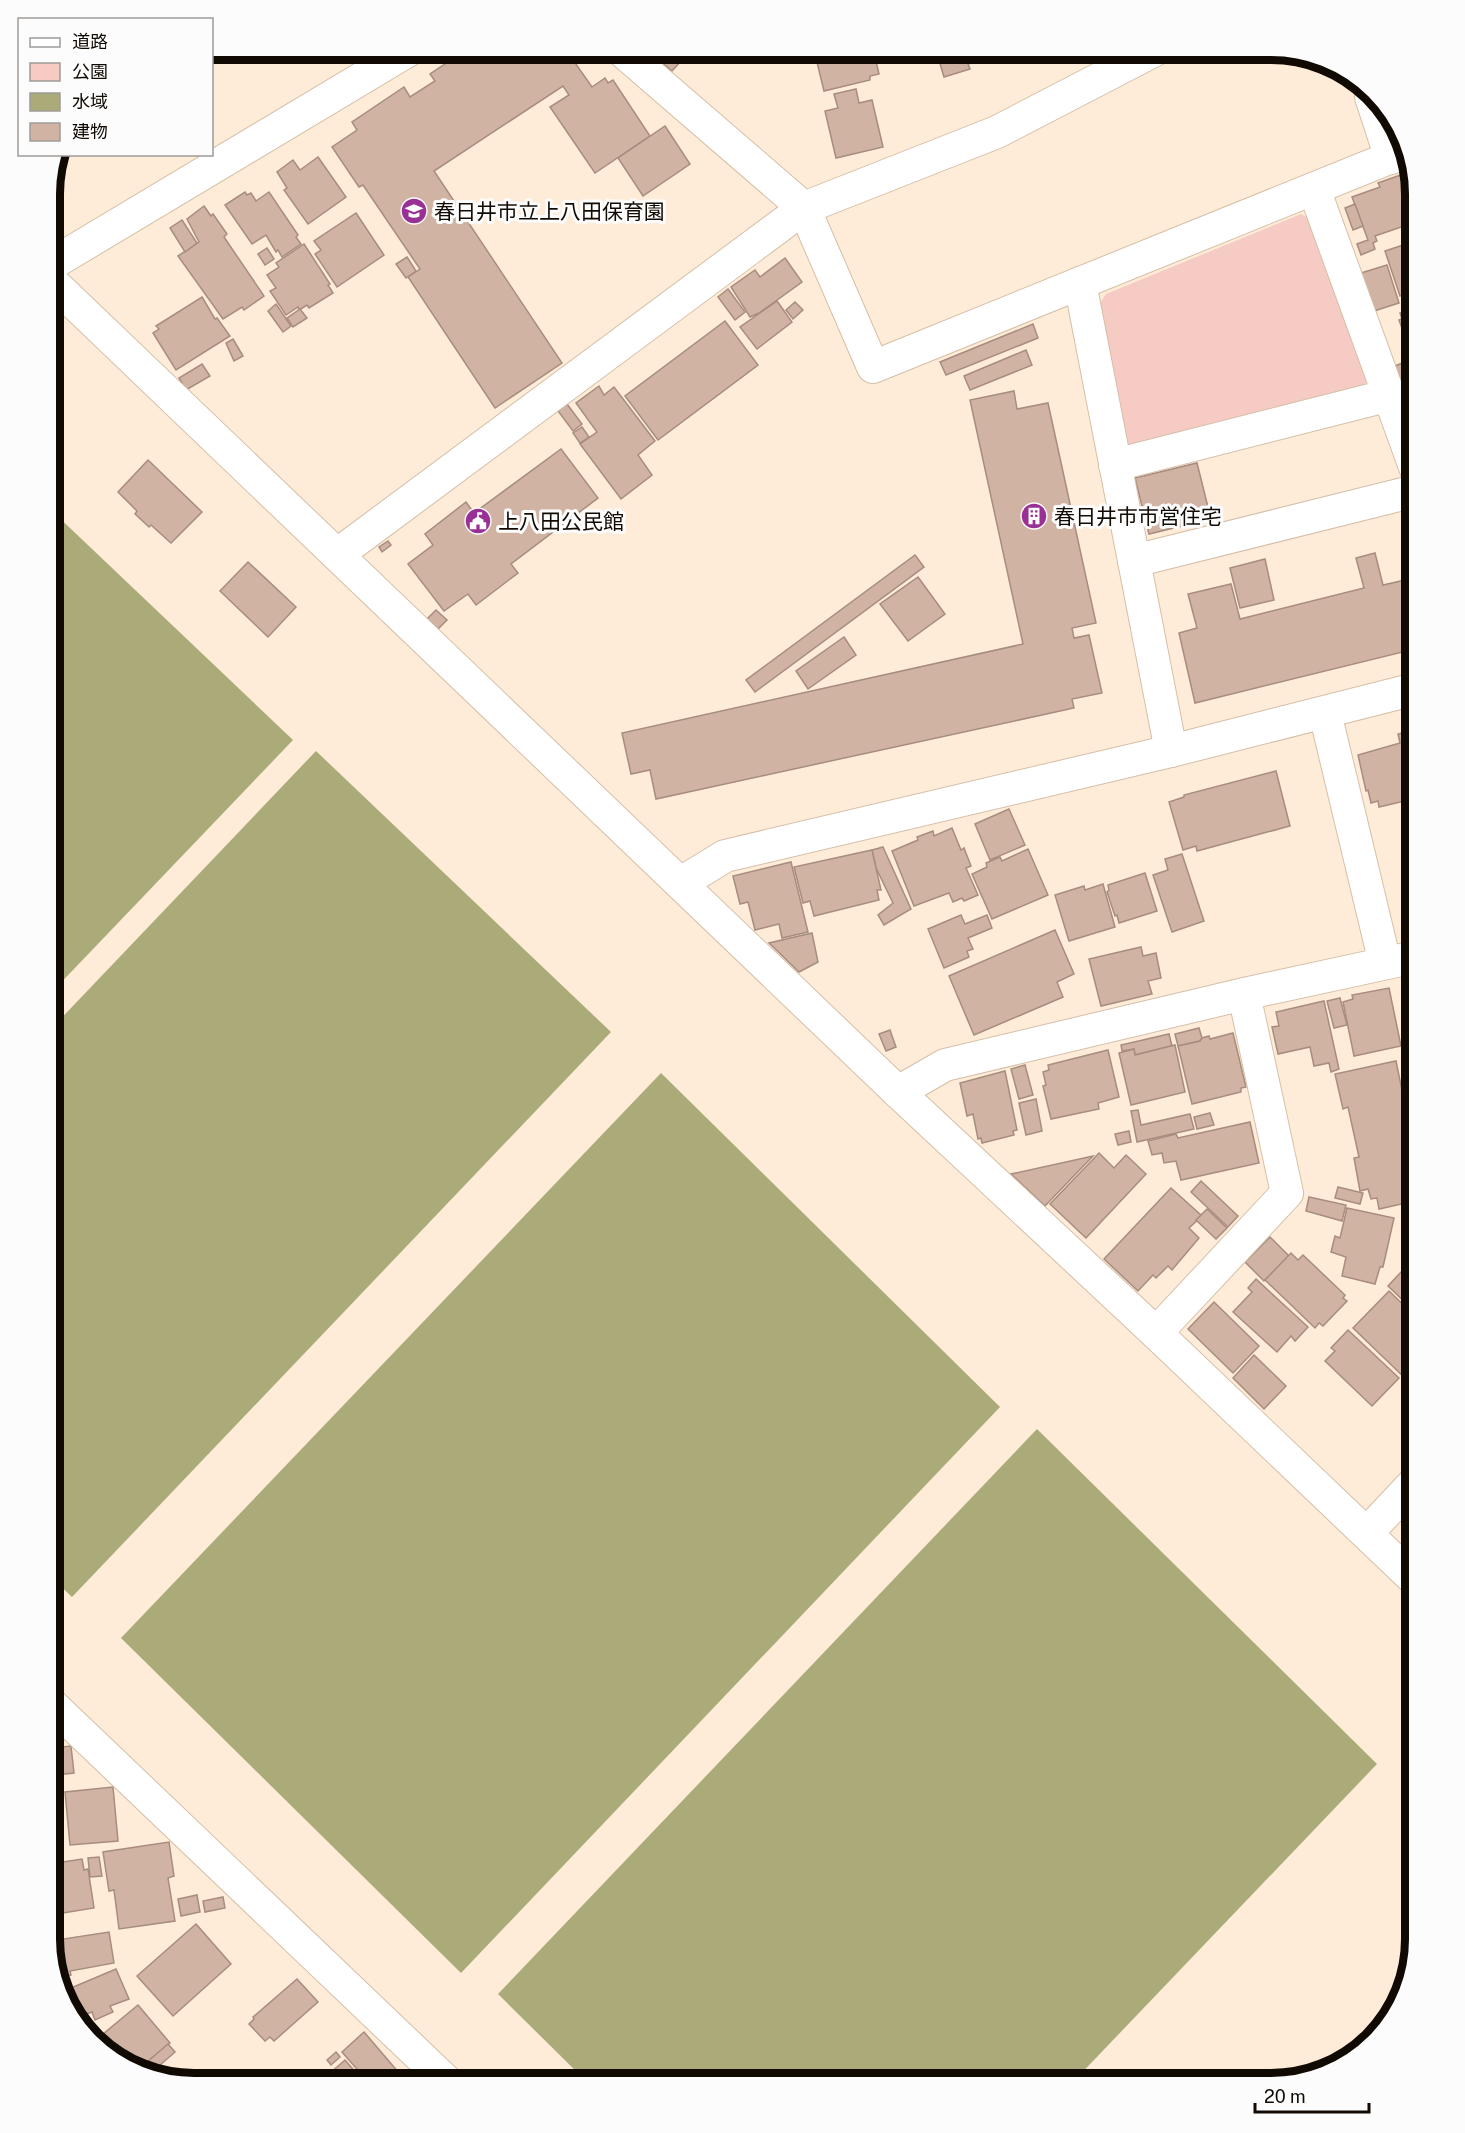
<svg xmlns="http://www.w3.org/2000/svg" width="1465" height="2133" font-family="'Public Sans','Noto Sans JP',sans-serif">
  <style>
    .green { fill: #f5cbc4 }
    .water { fill: #aaab78 }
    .building { fill: #d1b3a4; stroke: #a88c7d; stroke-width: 1.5 }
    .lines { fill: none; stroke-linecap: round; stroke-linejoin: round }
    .street-casing { stroke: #d5bfa8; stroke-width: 34 }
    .street { stroke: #fff; stroke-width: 32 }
    .labels { text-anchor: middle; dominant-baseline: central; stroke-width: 6; stroke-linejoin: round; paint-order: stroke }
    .poi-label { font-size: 21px; fill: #110a03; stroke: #fcfcfc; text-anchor: start }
    .rim { fill: none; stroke: #110a03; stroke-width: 8 }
  </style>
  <rect width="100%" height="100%" fill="#feecd8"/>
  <g class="green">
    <path d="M 1301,214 L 1316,223 L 1367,381 L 1359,394 L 1130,445 L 1121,436 L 1097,308 L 1106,294 Z"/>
    <path d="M 1415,1513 L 1415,1556 L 1409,1550 L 1407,1522 Z"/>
  </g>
  <g class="water">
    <path d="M 50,509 L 293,740 L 50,994 Z"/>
    <path d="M 316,751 L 611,1032 L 72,1597 L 50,1576 L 50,1030 Z"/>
    <path d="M 661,1073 L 1000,1407 L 461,1973 L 121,1638 Z"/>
    <path d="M 1037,1429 L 1377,1764 L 1072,2083 L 588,2083 L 498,1994 Z"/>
  </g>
  <g class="building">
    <path d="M 322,50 L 343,50 L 345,52 L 329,62 Z"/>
    <path d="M 466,50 L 566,50 L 592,87 L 605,78 L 608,83 L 613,80 L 650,136 L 595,173 L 550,107 L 569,95 L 563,86 L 434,171 L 562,363 L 495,408 L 408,277 L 420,269 L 363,185 L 359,187 L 332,147 L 357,130 L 352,122 L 404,87 L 410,97 L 435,81 L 430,74 Z"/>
    <path d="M 647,50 L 691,50 L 672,71 Z"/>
    <path d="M 814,50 L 879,50 L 882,59 L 876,61 L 879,74 L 870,76 L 870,80 L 824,91 Z"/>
    <path d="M 936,50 L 986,50 L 988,58 L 968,64 L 970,69 L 944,77 Z"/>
    <path d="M 856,89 L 859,103 L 872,100 L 883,147 L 836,158 L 825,111 L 838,108 L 834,94 Z"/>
    <path d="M 665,126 L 690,164 L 643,196 L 618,158 Z"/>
    <path d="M 318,157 L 346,197 L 308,224 L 284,190 L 287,188 L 277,172 L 293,160 L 300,170 Z"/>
    <path d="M 1409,172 L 1416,195 L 1415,225 L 1405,229 L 1404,226 L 1375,236 L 1377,241 L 1373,243 L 1375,249 L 1361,255 L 1357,244 L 1368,240 L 1352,197 L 1380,187 L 1378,183 Z"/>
    <path d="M 245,192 L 247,195 L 251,193 L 256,201 L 269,192 L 298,235 L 296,237 L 301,244 L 282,257 L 278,250 L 276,252 L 266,235 L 252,244 L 225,205 Z"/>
    <path d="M 1355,204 L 1363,226 L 1353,230 L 1345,208 Z"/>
    <path d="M 204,206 L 211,216 L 213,214 L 227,234 L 224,237 L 264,296 L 244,310 L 242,307 L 223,319 L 178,256 L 199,242 L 187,219 Z"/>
    <path d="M 356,213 L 384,255 L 337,287 L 315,254 L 321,250 L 314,241 Z"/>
    <path d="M 182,220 L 197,243 L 185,252 L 170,228 Z"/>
    <path d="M 1415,241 L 1415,291 L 1400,296 L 1385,251 Z"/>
    <path d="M 304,244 L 330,284 L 328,285 L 333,293 L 309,308 L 307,305 L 299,310 L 298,307 L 286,315 L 270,291 L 276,288 L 267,275 L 279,267 L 276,263 Z"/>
    <path d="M 267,248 L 274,259 L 265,265 L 258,254 Z"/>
    <path d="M 407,257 L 416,271 L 406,278 L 396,264 Z"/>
    <path d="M 785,258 L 802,282 L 759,313 L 750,317 L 731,287 L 755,270 L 760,277 Z"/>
    <path d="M 1387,265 L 1399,303 L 1374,311 L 1361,273 Z"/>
    <path d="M 728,289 L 745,312 L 735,320 L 718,297 Z"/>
    <path d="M 202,297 L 215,319 L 217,318 L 230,336 L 176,370 L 153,333 L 159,329 L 156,326 Z"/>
    <path d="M 777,301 L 792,322 L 757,349 L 740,327 Z"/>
    <path d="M 795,302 L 803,310 L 793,319 L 786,310 Z"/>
    <path d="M 276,304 L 291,326 L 283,332 L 268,311 Z"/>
    <path d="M 1415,308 L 1415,358 L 1413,359 L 1399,320 L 1402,319 L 1400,313 Z"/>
    <path d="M 300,309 L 307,318 L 293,327 L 287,318 Z"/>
    <path d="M 725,321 L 758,365 L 658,440 L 625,396 Z"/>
    <path d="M 1033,324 L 1038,338 L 946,375 L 940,362 Z"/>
    <path d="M 233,339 L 243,356 L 234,361 L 226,343 Z"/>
    <path d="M 1026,350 L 1032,365 L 970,390 L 964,376 Z"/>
    <path d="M 1412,359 L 1415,376 L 1401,381 L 1395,366 Z"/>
    <path d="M 202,364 L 210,376 L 186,390 L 179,378 Z"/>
    <path d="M 1415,381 L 1415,408 L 1411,410 L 1396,389 Z"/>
    <path d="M 599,386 L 604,395 L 614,387 L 655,441 L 638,455 L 652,475 L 621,499 L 580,444 L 597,432 L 576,403 Z"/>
    <path d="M 1014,391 L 1017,409 L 1048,403 L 1096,623 L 1072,628 L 1074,638 L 1089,635 L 1102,693 L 1072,699 L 1074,708 L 656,799 L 650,770 L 631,774 L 622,733 L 1023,644 L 970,400 Z"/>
    <path d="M 567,404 L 582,424 L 573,431 L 558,411 Z"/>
    <path d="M 582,427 L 589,437 L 580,443 L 573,433 Z"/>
    <path d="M 561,449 L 598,498 L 511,564 L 518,573 L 476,605 L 468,594 L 444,611 L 408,564 L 433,545 L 425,534 L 466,502 L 474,513 Z"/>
    <path d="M 148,460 L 202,512 L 171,543 L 151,525 L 149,527 L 135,514 L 137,511 L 118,492 Z"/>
    <path d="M 1197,463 L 1211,519 L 1149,534 L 1135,478 Z"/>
    <path d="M 388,541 L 391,545 L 382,552 L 379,547 Z"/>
    <path d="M 1375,553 L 1383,585 L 1414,578 L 1415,649 L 1195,703 L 1179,633 L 1197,628 L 1188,594 L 1231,584 L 1240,619 L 1364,588 L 1356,558 Z"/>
    <path d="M 915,555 L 924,567 L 755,692 L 746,680 Z"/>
    <path d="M 1265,559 L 1274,600 L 1240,608 L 1230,568 Z"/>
    <path d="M 248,562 L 296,607 L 268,637 L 220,591 Z"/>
    <path d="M 918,577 L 945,614 L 908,641 L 880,604 Z"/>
    <path d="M 436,610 L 447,620 L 438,629 L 427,619 Z"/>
    <path d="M 844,637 L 856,655 L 808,689 L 796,671 Z"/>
    <path d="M 1415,730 L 1415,795 L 1412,796 L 1413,799 L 1379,807 L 1378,801 L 1371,803 L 1368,790 L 1366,791 L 1358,755 L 1400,743 L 1398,734 Z"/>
    <path d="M 1276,771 L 1290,826 L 1197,851 L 1196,846 L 1183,850 L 1169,802 L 1184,797 L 1184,795 Z"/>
    <path d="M 1009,809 L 1025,845 L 990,860 L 975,824 Z"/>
    <path d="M 952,828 L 961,850 L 964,848 L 971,866 L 966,868 L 978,895 L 964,901 L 962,898 L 953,902 L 949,893 L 914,906 L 892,851 L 918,840 L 917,837 L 933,831 L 934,836 Z"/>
    <path d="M 883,847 L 911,909 L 884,925 L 878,915 L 893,903 L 876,868 L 872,850 Z"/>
    <path d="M 1028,849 L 1048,895 L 992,919 L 972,874 L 987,867 L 986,863 L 1000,857 L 1002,861 Z"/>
    <path d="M 872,850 L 881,890 L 877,890 L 879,900 L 814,916 L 810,901 L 803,903 L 794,867 Z"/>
    <path d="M 1182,854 L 1204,921 L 1172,932 L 1153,875 L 1168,870 L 1165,859 Z"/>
    <path d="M 791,862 L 808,932 L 782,938 L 779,924 L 755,930 L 748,902 L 740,904 L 733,876 Z"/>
    <path d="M 1145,873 L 1157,911 L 1119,923 L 1117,915 L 1115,916 L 1107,892 L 1109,890 L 1108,885 Z"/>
    <path d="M 1103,884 L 1115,927 L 1069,941 L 1055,895 L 1084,886 L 1085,890 Z"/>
    <path d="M 961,915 L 965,924 L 987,915 L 992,928 L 968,938 L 973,949 L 967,951 L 969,957 L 944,968 L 928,929 Z"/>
    <path d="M 1055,930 L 1074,974 L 1057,982 L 1063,997 L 974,1035 L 949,976 Z"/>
    <path d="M 812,933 L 818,962 L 799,972 L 769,943 Z"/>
    <path d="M 1141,947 L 1143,956 L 1156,953 L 1161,978 L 1148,981 L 1152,994 L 1101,1006 L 1089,959 Z"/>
    <path d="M 1389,988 L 1401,1046 L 1354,1056 L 1343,1002 L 1353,999 L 1352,995 Z"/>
    <path d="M 1340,998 L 1347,1025 L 1334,1028 L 1327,1001 Z"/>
    <path d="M 1324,1001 L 1339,1069 L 1331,1072 L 1329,1063 L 1314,1066 L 1310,1047 L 1278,1054 L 1272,1027 L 1279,1026 L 1276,1012 Z"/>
    <path d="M 1199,1028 L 1202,1038 L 1200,1041 L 1178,1046 L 1175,1034 Z"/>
    <path d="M 890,1030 L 896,1047 L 886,1051 L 879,1034 Z"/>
    <path d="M 1233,1033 L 1246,1087 L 1241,1088 L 1241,1092 L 1192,1104 L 1178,1046 L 1200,1041 L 1202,1038 L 1209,1036 L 1210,1039 Z"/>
    <path d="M 1169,1034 L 1172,1046 L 1135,1055 L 1134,1049 L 1122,1051 L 1121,1045 Z"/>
    <path d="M 1175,1045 L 1185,1092 L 1131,1105 L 1119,1053 L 1134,1049 L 1135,1055 Z"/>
    <path d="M 1108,1050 L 1119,1097 L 1098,1103 L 1099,1109 L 1051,1119 L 1043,1086 L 1046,1085 L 1043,1072 L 1049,1070 L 1048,1065 Z"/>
    <path d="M 1396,1061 L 1415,1154 L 1415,1201 L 1379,1209 L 1377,1198 L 1371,1199 L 1368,1189 L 1360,1191 L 1354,1158 L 1359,1157 L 1348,1107 L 1343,1109 L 1335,1074 Z"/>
    <path d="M 1025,1065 L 1033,1095 L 1019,1099 L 1011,1069 Z"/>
    <path d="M 1005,1071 L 1017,1130 L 1013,1131 L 1014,1135 L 982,1143 L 981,1138 L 978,1139 L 973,1114 L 967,1116 L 960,1083 Z"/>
    <path d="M 1036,1099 L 1042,1131 L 1026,1135 L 1019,1103 Z"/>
    <path d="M 1138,1110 L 1141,1125 L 1190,1114 L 1194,1129 L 1137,1142 L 1131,1111 Z"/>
    <path d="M 1210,1113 L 1214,1125 L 1197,1129 L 1194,1117 Z"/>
    <path d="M 1250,1122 L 1259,1163 L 1181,1180 L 1176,1161 L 1164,1163 L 1162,1153 L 1152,1155 L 1148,1141 L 1176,1134 L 1178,1138 Z"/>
    <path d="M 1129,1131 L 1131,1142 L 1118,1145 L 1115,1134 Z"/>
    <path d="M 1099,1153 L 1114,1168 L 1126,1155 L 1146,1174 L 1086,1238 L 1050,1204 Z"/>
    <path d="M 1093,1156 L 1045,1206 L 1011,1174 Z"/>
    <path d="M 1201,1181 L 1238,1216 L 1228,1227 L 1191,1192 Z"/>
    <path d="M 1338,1187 L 1363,1193 L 1360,1204 L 1335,1198 Z"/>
    <path d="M 1171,1188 L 1202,1216 L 1189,1228 L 1199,1238 L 1172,1270 L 1168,1266 L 1156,1278 L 1153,1275 L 1138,1291 L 1104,1259 Z"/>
    <path d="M 1309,1197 L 1346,1205 L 1342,1221 L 1306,1211 Z"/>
    <path d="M 1347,1208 L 1394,1218 L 1383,1267 L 1380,1267 L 1375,1284 L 1342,1276 L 1346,1257 L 1331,1252 L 1335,1236 L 1340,1238 Z"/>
    <path d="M 1207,1209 L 1227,1228 L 1216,1239 L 1196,1220 Z"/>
    <path d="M 1270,1237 L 1289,1256 L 1264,1281 L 1245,1262 Z"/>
    <path d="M 1291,1253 L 1298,1260 L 1303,1255 L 1345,1295 L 1343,1298 L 1347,1301 L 1323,1326 L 1319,1323 L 1315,1328 L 1265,1280 Z"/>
    <path d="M 1402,1271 L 1411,1279 L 1415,1274 L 1415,1312 L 1388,1286 Z"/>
    <path d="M 1256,1279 L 1308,1327 L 1295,1341 L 1291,1336 L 1277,1352 L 1233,1312 L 1252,1292 L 1248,1288 Z"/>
    <path d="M 1389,1291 L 1415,1316 L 1415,1374 L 1408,1381 L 1353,1328 Z"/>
    <path d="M 1214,1302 L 1259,1346 L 1233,1373 L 1188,1329 Z"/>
    <path d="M 1348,1330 L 1399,1378 L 1372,1406 L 1325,1361 L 1335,1351 L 1331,1348 Z"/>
    <path d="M 1254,1355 L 1286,1386 L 1264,1409 L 1233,1378 Z"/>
    <path d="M 50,1742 L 62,1742 L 62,1747 L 71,1746 L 74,1773 L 56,1775 L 58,1787 L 50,1788 Z"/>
    <path d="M 113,1787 L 118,1841 L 70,1845 L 65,1792 Z"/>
    <path d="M 169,1842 L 174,1876 L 168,1878 L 175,1921 L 119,1929 L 114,1890 L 109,1891 L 103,1852 Z"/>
    <path d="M 99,1857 L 102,1876 L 90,1877 L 88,1858 Z"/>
    <path d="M 82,1859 L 84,1870 L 88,1869 L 94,1908 L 50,1915 L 50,1864 Z"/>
    <path d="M 197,1895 L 200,1912 L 181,1916 L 178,1899 Z"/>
    <path d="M 223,1897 L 225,1908 L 205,1912 L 203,1901 Z"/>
    <path d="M 196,1924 L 231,1964 L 173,2016 L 137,1976 Z"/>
    <path d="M 109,1932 L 114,1963 L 70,1971 L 71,1975 L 60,1976 L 50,1941 Z"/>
    <path d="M 116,1969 L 129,1999 L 110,2006 L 113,2012 L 95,2020 L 92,2012 L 76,2018 L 64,1991 Z"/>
    <path d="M 297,1979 L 318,2002 L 274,2041 L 270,2037 L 265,2041 L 249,2024 L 254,2019 L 253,2017 Z"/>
    <path d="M 138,2005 L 170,2043 L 139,2069 L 122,2064 L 97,2039 Z"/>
    <path d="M 364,2032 L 399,2073 L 389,2081 L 391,2083 L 369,2083 L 342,2052 Z"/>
    <path d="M 168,2044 L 175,2052 L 151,2073 L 139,2069 Z"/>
    <path d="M 336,2052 L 340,2057 L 331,2065 L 327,2060 Z"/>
    <path d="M 345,2060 L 365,2083 L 322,2083 L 321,2081 Z"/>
    <path d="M 197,2075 L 203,2083 L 187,2083 Z"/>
  </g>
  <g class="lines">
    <defs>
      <g id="street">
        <path d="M 621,50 L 804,208 L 873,367 L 1404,152"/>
        <path d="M 1371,97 L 1391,158"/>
        <path d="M 1314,189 L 1415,467"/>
        <path d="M 50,265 L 409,50"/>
        <path d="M 50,280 L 898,1092 L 1156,1333 L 1415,1580"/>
        <path d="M 1080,283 L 1171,751"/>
        <path d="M 1115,465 L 1390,395"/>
        <path d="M 338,554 L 804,208 L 997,132 L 1155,50"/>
        <path d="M 1134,561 L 1415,491"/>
        <path d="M 1325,713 L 1385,963"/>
        <path d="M 681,883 L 725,856 L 1171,751 L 1415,689"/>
        <path d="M 898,1092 L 945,1065 L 1244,994 L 1415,957"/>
        <path d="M 1156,1333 L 1287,1193 L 1244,994"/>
        <path d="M 1367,1533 L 1415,1482"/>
        <path d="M 50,1703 L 448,2083"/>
      </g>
    </defs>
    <use href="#street" class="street-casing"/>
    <use href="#street" class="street"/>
  </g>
  <defs>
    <symbol id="school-disc" viewBox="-11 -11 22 22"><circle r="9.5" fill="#993195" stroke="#fcfcfc"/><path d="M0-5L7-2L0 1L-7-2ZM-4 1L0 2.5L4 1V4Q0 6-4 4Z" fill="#fff"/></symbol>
    <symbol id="building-disc" viewBox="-11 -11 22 22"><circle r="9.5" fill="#993195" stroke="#fcfcfc"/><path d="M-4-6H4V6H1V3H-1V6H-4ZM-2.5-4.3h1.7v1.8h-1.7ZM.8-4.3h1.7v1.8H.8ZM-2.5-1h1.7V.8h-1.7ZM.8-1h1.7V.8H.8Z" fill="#fff"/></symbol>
    <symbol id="civic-disc" viewBox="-11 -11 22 22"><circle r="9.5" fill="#993195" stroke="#fcfcfc"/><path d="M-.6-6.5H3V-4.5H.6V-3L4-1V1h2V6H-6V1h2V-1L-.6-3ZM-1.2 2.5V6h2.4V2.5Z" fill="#fff"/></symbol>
  </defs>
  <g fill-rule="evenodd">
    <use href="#school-disc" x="399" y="196" width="30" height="30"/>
    <use href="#building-disc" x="1019" y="501" width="30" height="30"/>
    <use href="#civic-disc" x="463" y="506" width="30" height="30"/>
  </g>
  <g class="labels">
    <g class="poi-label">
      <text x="434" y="211">春日井市立上八田保育園</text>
      <text x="1054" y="516">春日井市市営住宅</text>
      <text x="498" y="521">上八田公民館</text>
    </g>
  </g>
  <path d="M0 0H1465V2133H0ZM194 60H1271A134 134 0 0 1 1405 194V1939A134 134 0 0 1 1271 2073H194A134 134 0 0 1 60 1939V194A134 134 0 0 1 194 60Z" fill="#fcfcfc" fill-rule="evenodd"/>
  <path class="rim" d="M194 60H1271A134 134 0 0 1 1405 194V1939A134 134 0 0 1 1271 2073H194A134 134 0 0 1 60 1939V194A134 134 0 0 1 194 60Z"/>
  <rect x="18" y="18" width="195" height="138" fill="#fcfcfc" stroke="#9e9b98" stroke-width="1.5"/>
  <rect x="30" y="38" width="30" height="9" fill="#ffffff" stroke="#9e9b98" stroke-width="1.5"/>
  <text x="72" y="48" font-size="18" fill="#110a03">道路</text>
  <rect x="30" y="63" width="30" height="18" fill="#f5cbc4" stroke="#9e9b98" stroke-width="1.5"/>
  <text x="72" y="78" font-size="18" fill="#110a03">公園</text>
  <rect x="30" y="93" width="30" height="18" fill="#aaab78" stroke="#9e9b98" stroke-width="1.5"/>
  <text x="72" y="108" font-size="18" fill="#110a03">水域</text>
  <rect x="30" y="123" width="30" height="18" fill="#d1b3a4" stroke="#9e9b98" stroke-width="1.5"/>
  <text x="72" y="138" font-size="18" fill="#110a03">建物</text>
  <path d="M1255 2103v9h114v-9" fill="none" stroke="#110a03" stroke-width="3"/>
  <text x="1264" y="2103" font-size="18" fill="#110a03" stroke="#fcfcfc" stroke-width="4.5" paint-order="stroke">20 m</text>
</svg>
